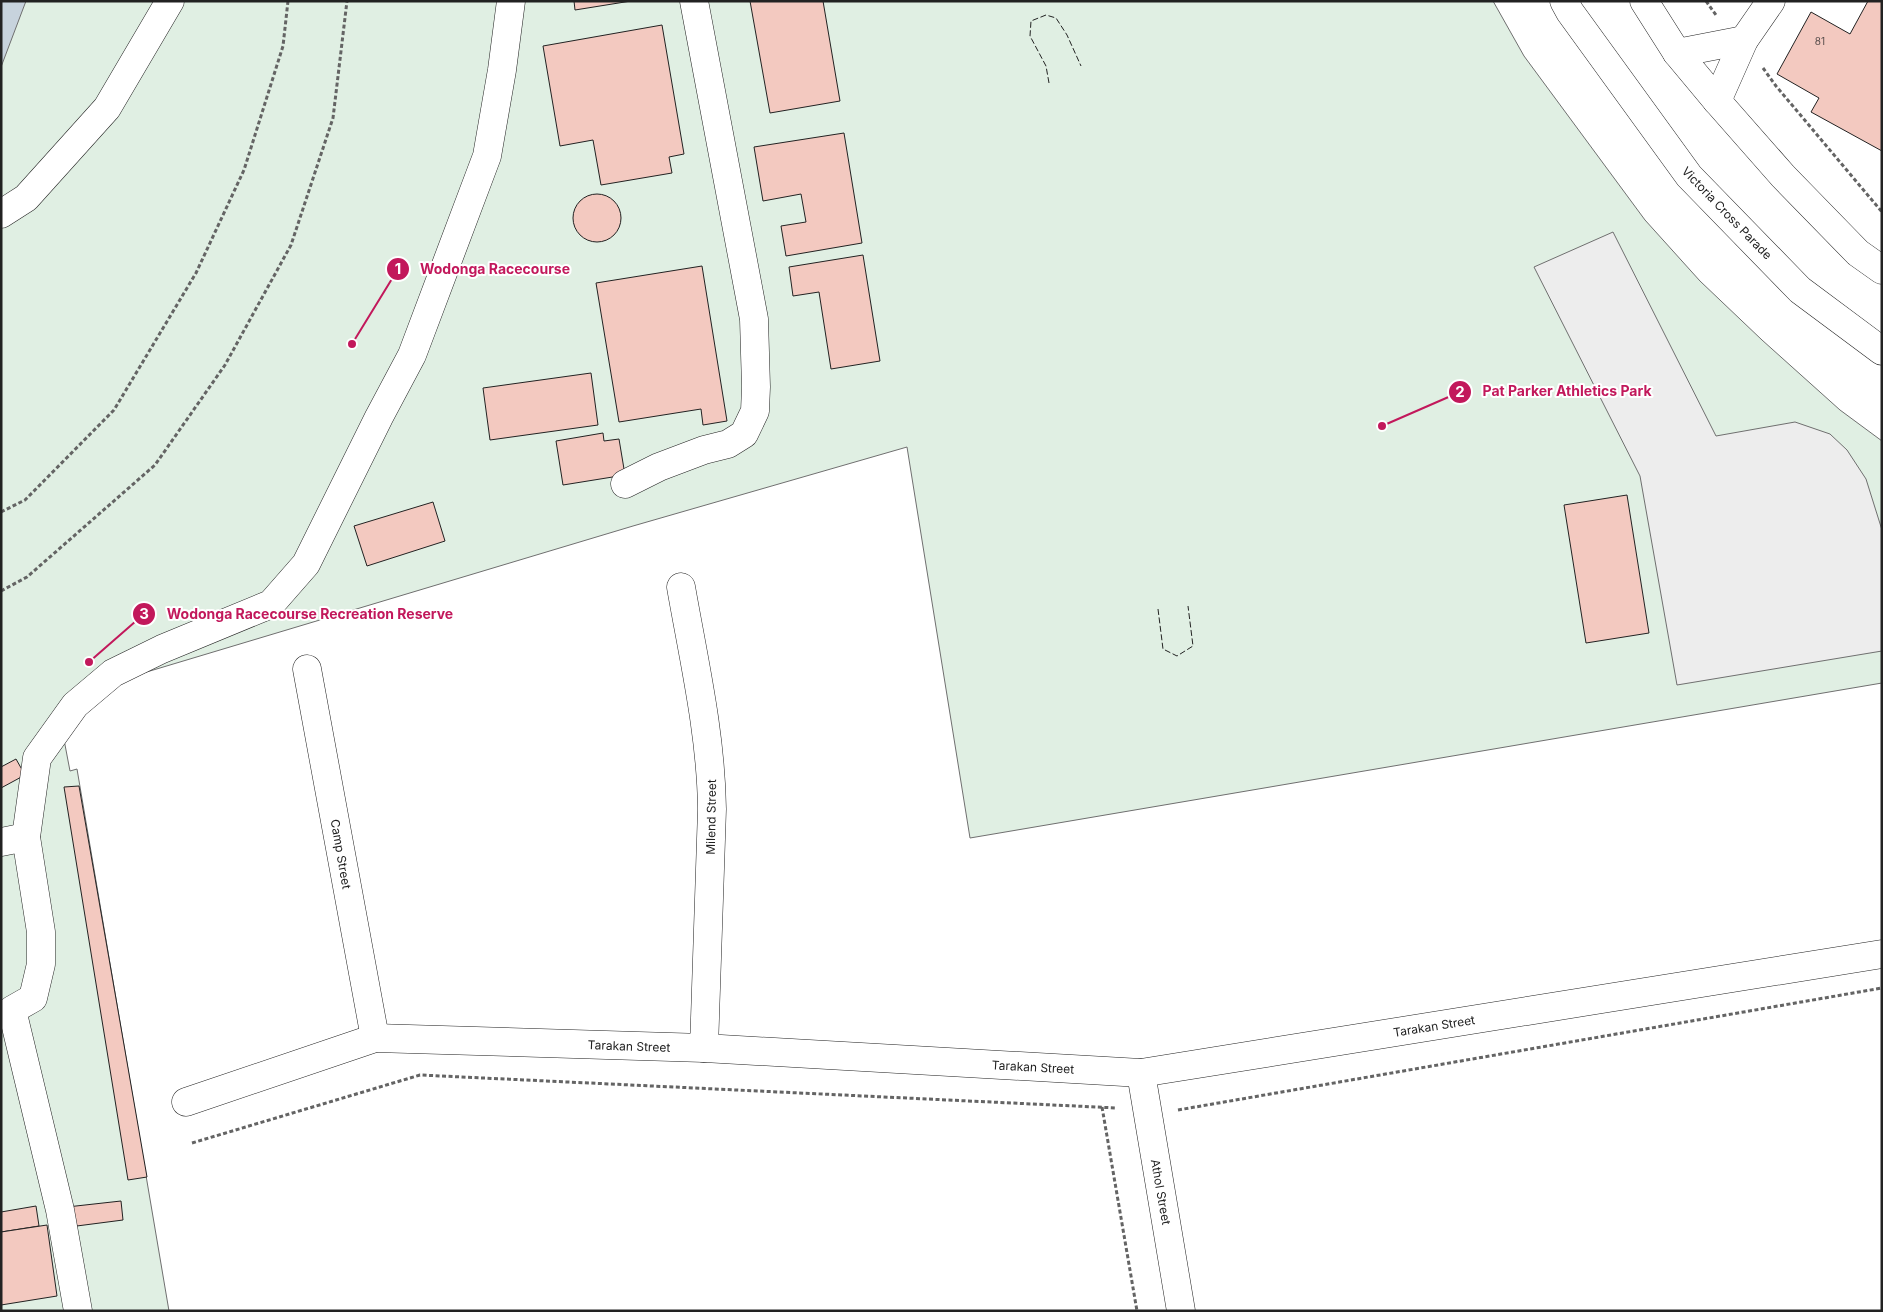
<svg xmlns="http://www.w3.org/2000/svg" width="1883" height="1312" font-family="Inter,sans-serif">
  <style>
    .green { fill: #e0efe3; stroke: #6f6f6f }
    .parking { fill: #ededed; stroke: #6f6f6f }
    .water { fill: #c7d3dd; stroke: #6f6f6f }
    .building { fill: #f3c9c0; stroke: #222 }
    .lines { fill: none; stroke-linecap: round; stroke-linejoin: round }
    .minor-casing { stroke: #222; stroke-width: 29 }
    .major-casing { stroke: #222; stroke-width: 29 }
    .path { stroke: #646464; stroke-width: 3; stroke-dasharray: 4 2.5; stroke-linecap: butt }
    .minor { stroke: #fff; stroke-width: 28 }
    .major { stroke: #fff; stroke-width: 28 }
    .fence { stroke: #222; stroke-width: 1; stroke-dasharray: 6 2.5; stroke-linecap: butt }
    .labels { text-anchor: middle; dominant-baseline: central; stroke-width: 4; stroke-linejoin: round; paint-order: stroke }
    .number-label { font-size: 10px; fill: #564c4a }
    .street-label { font-size: 12px; fill: #222; stroke: #fff }
    .leader { fill: none; stroke: #c2185b; stroke-width: 2 }
    .callout-dot { fill: #c2185b; stroke: #fff; stroke-width: 2 }
    .mark-label { font-size: 15px; text-anchor: middle; font-weight: bold; fill: #fff }
    .callout-label { font-size: 14px; text-anchor: middle; font-weight: bold; fill: #c2185b; stroke: #fff; stroke-width: 4; stroke-linejoin: round; paint-order: stroke }
  </style>
  <rect width="100%" height="100%" fill="#fff"/>
  <path class="green" d="M 1,1 L 1493,1 L 1524,56 L 1645,220 L 1700,281 L 1762,340 L 1840,410 L 1882,441 L 1882,683 L 970,838 L 907,447 L 633,526 L 100,686 L 62,729 L 70,771 L 77,769 L 169,1311 L 1,1311 Z"/>
  <path class="parking" d="M 1613,232 L 1716,436 L 1795,422 L 1830,434 L 1847,450 L 1866,479 L 1882,530 L 1882,651 L 1677,685 L 1640,476 L 1534,267 Z"/>
  <path class="water" d="M 1,1 L 26,1 L 1,67 Z"/>
  <g class="building">
    <path d="M 574,1 L 631,1 L 575,10 Z"/>
    <path d="M 750,1 L 823,1 L 840,101 L 770,113 Z"/>
    <path d="M 1868,1 L 1882,1 L 1882,151 L 1811,112 L 1819,98 L 1777,74 L 1811,12 L 1850,34 Z"/>
    <path d="M 662,25 L 684,154 L 669,157 L 672,173 L 601,185 L 593,140 L 560,146 L 543,46 Z"/>
    <path d="M 844,133 L 862,243 L 786,256 L 781,226 L 806,222 L 801,194 L 763,201 L 754,147 Z"/>
    <circle cx="597" cy="218" r="24"/>
    <path d="M 863,255 L 880,361 L 831,369 L 819,292 L 793,296 L 789,267 Z"/>
    <path d="M 702,266 L 727,421 L 703,425 L 701,409 L 619,422 L 596,283 Z"/>
    <path d="M 591,373 L 598,425 L 490,440 L 483,388 Z"/>
    <path d="M 603,433 L 604,441 L 619,439 L 625,475 L 563,485 L 556,441 Z"/>
    <path d="M 1627,495 L 1649,633 L 1586,643 L 1564,505 Z"/>
    <path d="M 433,502 L 445,541 L 367,566 L 354,526 Z"/>
    <path d="M 16,759 L 25,775 L 1,788 L 1,767 Z"/>
    <path d="M 79,786 L 147,1177 L 128,1180 L 64,787 Z"/>
    <path d="M 121,1201 L 123,1220 L 69,1227 L 67,1207 Z"/>
    <path d="M 36,1206 L 39,1226 L 1,1232 L 1,1212 Z"/>
    <path d="M 47,1225 L 57,1296 L 1,1305 L 1,1232 Z"/>
  </g>
  <g class="lines">
    <defs>
      <g id="minor">
        <path d="M 1677,53 L 1744,40"/>
        <path d="M 1717,101 L 1744,40 L 1771,1"/>
        <path d="M 1,214 L 26,198 L 107,108 L 170,1"/>
        <path d="M 625,484 L 659,467 L 704,450 L 728,444 L 744,434 L 755,411 L 756,387 L 754,319 L 694,1"/>
        <path d="M 681,587 C 694,661 711,734 712,809 L 704,1048"/>
        <path d="M 307,669 L 375,1038"/>
        <path d="M 1,842 L 26,837"/>
        <path d="M 1141,1073 L 1181,1311"/>
        <path d="M 186,1102 L 375,1038 L 704,1048 L 1141,1073 L 1882,954"/>
        <path d="M 78,1311 L 60,1210 L 12,1010 L 33,998 L 41,964 L 41,932 L 26,837 L 37,758 L 75,705 L 113,673 L 162,649 L 271,604 L 306,564 L 379,417 L 412,355 L 487,156 L 502,70 L 511,1"/>
      </g>
      <g id="major">
        <path d="M 1564,1 L 1570,12 L 1689,176 L 1800,290 L 1882,351"/>
        <path d="M 1644,1 L 1677,53 L 1717,101 L 1783,176 L 1858,253 L 1882,270"/>
      </g>
    </defs>
    <use href="#minor" class="minor-casing"/>
    <use href="#major" class="major-casing"/>
    <g class="path">
      <path d="M 1706,1 L 1716,15"/>
      <path d="M 1763,68 L 1776,86 L 1882,212"/>
      <path d="M 1,512 L 25,500 L 114,410 L 196,273 L 244,170 L 283,46 L 288,1"/>
      <path d="M 1,591 L 27,577 L 155,465 L 225,365 L 291,245 L 333,118 L 347,1"/>
      <path d="M 1102,1107 L 1137,1311"/>
      <path d="M 1178,1110 L 1882,988"/>
      <path d="M 192,1143 L 420,1075 L 1117,1108"/>
    </g>
    <use href="#minor" class="minor"/>
    <use href="#major" class="major"/>
    <g class="fence">
      <path d="M 1049,83 L 1046,66 L 1030,36 L 1031,21 L 1046,15 L 1056,18 L 1067,35 L 1081,66"/>
      <path d="M 1158,609 L 1163,649 L 1177,656 L 1193,646 L 1188,606"/>
    </g>
  </g>
  <g class="labels">
    <g class="number-label">
      <text x="1820" y="41">81</text>
    </g>
    <g class="street-label">
      <text transform="translate(1727 213) rotate(46)">Victoria Cross Parade</text>
      <text transform="translate(711 817) rotate(-89)">Milend Street</text>
      <text transform="translate(341 854) rotate(80)">Camp Street</text>
      <text transform="translate(1434 1026) rotate(-9)">Tarakan Street</text>
      <text transform="translate(629 1046) rotate(2)">Tarakan Street</text>
      <text transform="translate(1033 1067) rotate(3)">Tarakan Street</text>
      <text transform="translate(1161 1192) rotate(80)">Athol Street</text>
    </g>
  </g>
  <path class="leader" d="M352 344L398 269M1382 426L1460 392M89 662L144 614"/>
  <g class="callout-dot">
    <circle cx="352" cy="344" r="5"/>
    <circle cx="1382" cy="426" r="5"/>
    <circle cx="89" cy="662" r="5"/>
    <circle cx="398" cy="269" r="12"/>
    <circle cx="1460" cy="392" r="12"/>
    <circle cx="144" cy="614" r="12"/>
  </g>
  <g class="mark-label">
    <text x="398" y="274">1</text>
    <text x="1460" y="397">2</text>
    <text x="144" y="619">3</text>
  </g>
  <g class="callout-label">
    <text x="495" y="274">Wodonga Racecourse</text>
    <text x="1567" y="396">Pat Parker Athletics Park</text>
    <text x="310" y="619">Wodonga Racecourse Recreation Reserve</text>
  </g>
  <rect width="1883" height="1312" fill="none" stroke="#222222" stroke-width="5"/>
</svg>
